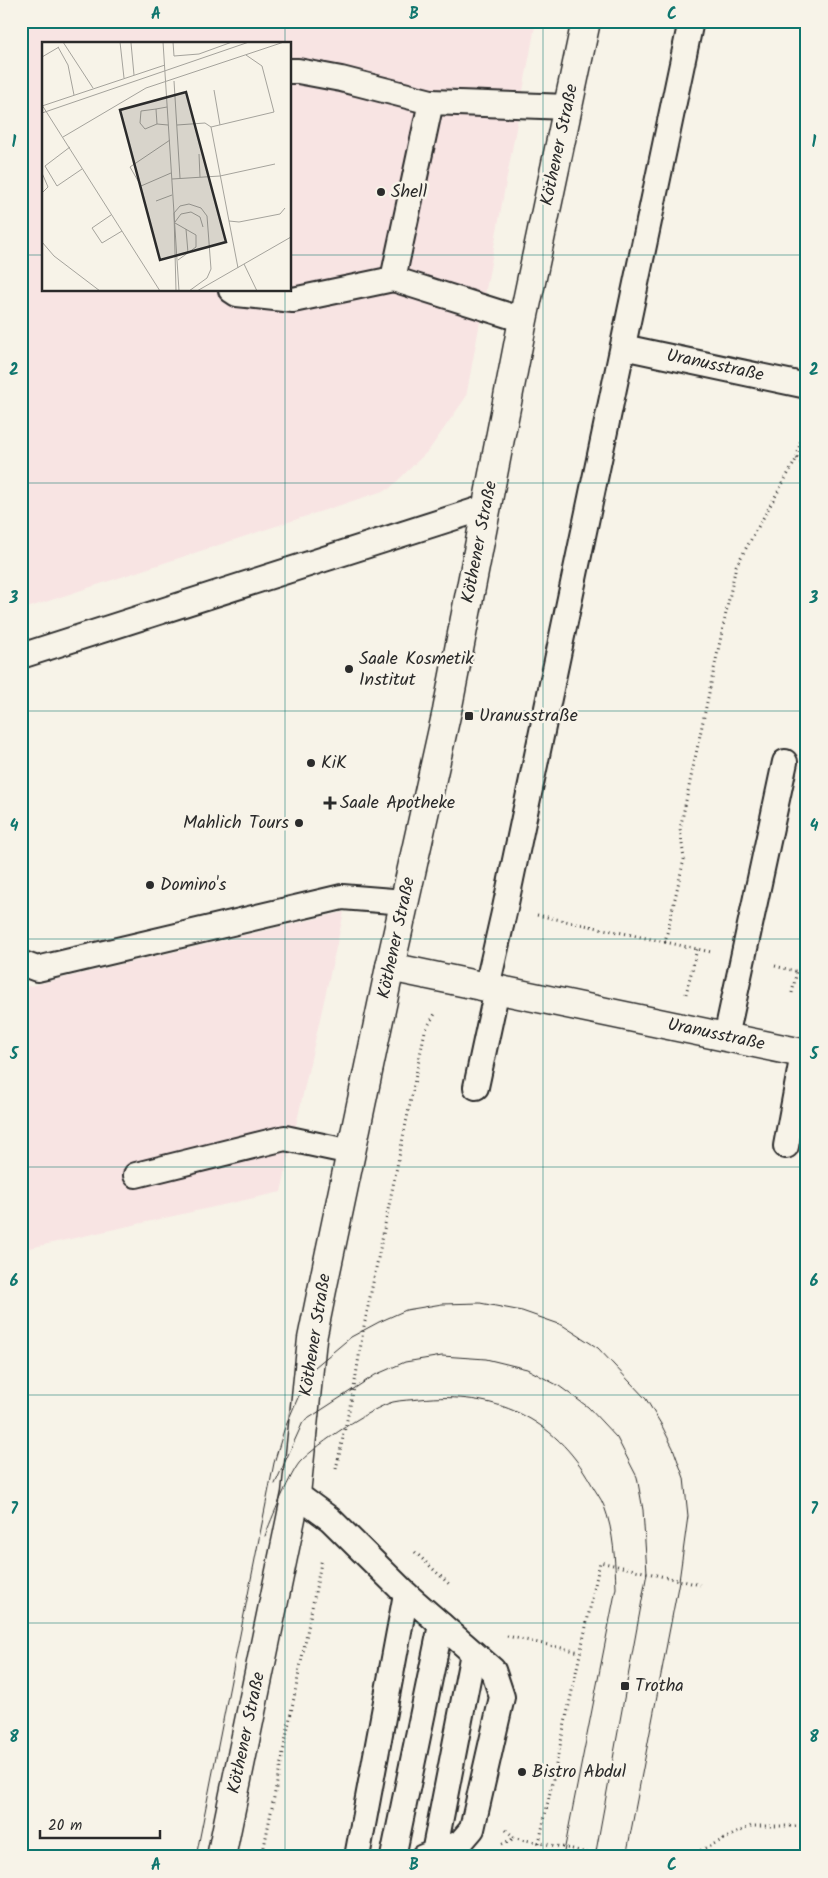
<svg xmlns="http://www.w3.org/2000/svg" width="828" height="1878" font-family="Kalam,sans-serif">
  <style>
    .built { fill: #f8e4e3; fill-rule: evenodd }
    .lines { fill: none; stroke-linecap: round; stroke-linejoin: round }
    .lane-casing { stroke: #2b2b2b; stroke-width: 28 }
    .street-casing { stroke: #2b2b2b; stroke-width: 31 }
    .secondary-casing { stroke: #2b2b2b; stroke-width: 31 }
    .path { stroke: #2b2b2b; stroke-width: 3; stroke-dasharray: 1 4; stroke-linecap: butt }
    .lane { stroke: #f7f3e8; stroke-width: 24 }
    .street { stroke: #f7f3e8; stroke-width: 28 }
    .secondary { stroke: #f7f3e8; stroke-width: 28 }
    .tram { stroke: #2b2b2b; stroke-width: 1 }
    .grid { fill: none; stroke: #0f766e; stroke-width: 1; stroke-opacity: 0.55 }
    .poi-dot { fill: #2b2b2b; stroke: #f7f3e8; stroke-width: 2 }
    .labels { text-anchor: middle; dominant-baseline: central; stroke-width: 5; stroke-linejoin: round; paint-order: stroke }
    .street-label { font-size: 18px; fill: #2b2b2b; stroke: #f7f3e8 }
    .poi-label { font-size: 18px; fill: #2b2b2b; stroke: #f7f3e8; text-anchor: start }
    .inset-road { fill: none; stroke: #a5a39c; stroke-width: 1 }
    .view { fill: #2b2b2b; fill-opacity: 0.15; stroke: #2b2b2b; stroke-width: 2.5 }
    .inset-edge { fill: none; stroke: #2b2b2b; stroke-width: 2.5 }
    .neatline { fill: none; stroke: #0f766e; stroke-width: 2 }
    .grid-label { font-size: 16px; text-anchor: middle; font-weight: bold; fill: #0f766e }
  </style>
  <rect width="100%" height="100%" fill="#f7f3e8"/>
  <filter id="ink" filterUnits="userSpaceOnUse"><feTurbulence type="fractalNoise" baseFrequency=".02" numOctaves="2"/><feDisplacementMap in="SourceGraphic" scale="10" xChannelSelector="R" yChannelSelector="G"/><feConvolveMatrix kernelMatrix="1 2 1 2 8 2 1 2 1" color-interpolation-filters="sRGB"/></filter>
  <g filter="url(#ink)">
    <g class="built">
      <path d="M 21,21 L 536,21 L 466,397 L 429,450 L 389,489 L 21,610 ZM 44,44 L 290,44 L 290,290 L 44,290 Z"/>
      <path d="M 344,912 L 281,1192 L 21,1250 L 21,988 Z"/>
    </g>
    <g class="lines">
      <defs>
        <g id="lane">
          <path d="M 290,71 L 298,71 L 341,79 L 431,102"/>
          <path d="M 231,290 L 237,294 L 293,300 L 393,279"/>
          <path d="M 523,320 L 393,279 L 431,102 L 567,107"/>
          <path d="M 623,347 L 807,386"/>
          <path d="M 21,656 L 487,507"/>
          <path d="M 21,963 L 37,969 L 342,897 L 405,902"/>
          <path d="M 487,987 L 505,908 L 691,21"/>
          <path d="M 726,1037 L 785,762"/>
          <path d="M 476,1087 L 497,989"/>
          <path d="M 786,1146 L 803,1054"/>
          <path d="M 136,1175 L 285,1138 L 351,1152"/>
          <path d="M 296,1494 L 330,1519 L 406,1594 L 493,1670 L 502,1697 L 472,1829 L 460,1843 L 423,1857"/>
          <path d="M 434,1853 L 473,1653"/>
          <path d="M 357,1857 L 406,1594"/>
          <path d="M 393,1857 L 441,1625"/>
        </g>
        <path id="street" d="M 390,967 L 807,1054"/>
        <path id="secondary" d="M 221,1857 L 296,1494 L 312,1339 L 322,1290 L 390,967 L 447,711 L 523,320 L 586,21"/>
      </defs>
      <use href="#lane" class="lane-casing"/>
      <use href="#street" class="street-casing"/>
      <use href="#secondary" class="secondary-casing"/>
      <g class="path">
        <path d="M 797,458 L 807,470"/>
        <path d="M 537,915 L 665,942 L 684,859 L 680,829 L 736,566 L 797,458 L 805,419"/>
        <path d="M 665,942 L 711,952"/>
        <path d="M 775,966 L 807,974"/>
        <path d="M 792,993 L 797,971"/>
        <path d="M 686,994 L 697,949"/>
        <path d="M 336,1469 L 354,1388 L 363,1331 L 425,1031 L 436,1012"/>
        <path d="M 415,1552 L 449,1584"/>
        <path d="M 507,1636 L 580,1652"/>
        <path d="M 506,1830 L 515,1838 L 572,1849 L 601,1857"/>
        <path d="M 539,1843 L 600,1562 L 700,1585"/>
        <path d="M 502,1844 L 515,1838"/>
        <path d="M 262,1857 L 322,1558"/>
        <path d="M 687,1857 L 751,1826 L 807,1826"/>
      </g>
      <use href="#lane" class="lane"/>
      <use href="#street" class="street"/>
      <use href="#secondary" class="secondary"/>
      <g class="tram">
        <path d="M 275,1484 L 303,1422 L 375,1375 L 405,1362 L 442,1356 L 486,1359 L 527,1369 L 559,1386 L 588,1407 L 617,1438 L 637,1477 L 643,1510 L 647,1573 L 595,1857"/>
        <path d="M 265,1536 C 270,1522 292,1469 301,1461 C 319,1443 369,1409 393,1402 C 402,1400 411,1400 420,1399 C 494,1391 554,1417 591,1483 C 595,1491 601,1498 604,1506 C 614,1532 615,1561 616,1588 L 563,1857"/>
        <path d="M 196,1857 L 274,1463 L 284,1430 L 309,1372 L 351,1337 L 379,1322 L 406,1310 L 442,1304 L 480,1303 L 522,1311 L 562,1325 L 598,1348 L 646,1399 L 661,1424 L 673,1448 L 684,1478 L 688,1516 L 679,1581 L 626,1857"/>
      </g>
    </g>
  </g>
  <path class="grid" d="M 285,21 L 285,44M 543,21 L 543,1857M 21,255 L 44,255M 290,255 L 807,255M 285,290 L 285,1857M 21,483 L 807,483M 21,711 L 807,711M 21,939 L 807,939M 21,1167 L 807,1167M 21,1395 L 807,1395M 21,1623 L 807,1623"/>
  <g class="poi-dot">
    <circle cx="381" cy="192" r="5"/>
    <circle cx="349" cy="669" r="5"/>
    <rect x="464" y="711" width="10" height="10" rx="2.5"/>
    <circle cx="311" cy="763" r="5"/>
    <path d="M327.5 795.5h5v5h5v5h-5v5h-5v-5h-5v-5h5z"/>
    <circle cx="299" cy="823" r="5"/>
    <circle cx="150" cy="885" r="5"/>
    <rect x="620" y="1681" width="10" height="10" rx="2.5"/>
    <circle cx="522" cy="1772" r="5"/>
  </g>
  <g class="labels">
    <g class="street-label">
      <text transform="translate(560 145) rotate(-78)">Köthener Straße</text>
      <text transform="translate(715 366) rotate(12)">Uranusstraße</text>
      <text transform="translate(480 542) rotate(-79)">Köthener Straße</text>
      <text transform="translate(397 938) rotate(-78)">Köthener Straße</text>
      <text transform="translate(716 1035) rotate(12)">Uranusstraße</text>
      <text transform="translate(316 1335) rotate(-81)">Köthener Straße</text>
      <text transform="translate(247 1733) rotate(-78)">Köthener Straße</text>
    </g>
    <g class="poi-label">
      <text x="391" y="192">Shell</text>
      <text x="359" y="659">Saale Kosmetik<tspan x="359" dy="21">Institut</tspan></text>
      <text x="479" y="716">Uranusstraße</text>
      <text x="321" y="763">KiK</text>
      <text x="340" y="803">Saale Apotheke</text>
      <text x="289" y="823" text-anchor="end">Mahlich Tours</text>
      <text x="160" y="885">Domino's</text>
      <text x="635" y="1686">Trotha</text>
      <text x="532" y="1772">Bistro Abdul</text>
    </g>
  </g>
  <g transform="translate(42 42)">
    <rect width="249" height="249" fill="#f7f3e8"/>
    <path class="inset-road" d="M 21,0 L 51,46M 78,0 L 82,36M 121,0 L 137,249M 131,0 L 132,14 L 157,12 L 190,0M 89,1 L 92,33M 16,5 L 26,23 L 32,53M 0,15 L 17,5M 132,39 L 138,136M 172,48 L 178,83M 0,63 L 118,249M 0,64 L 123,23M 125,65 L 114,67 L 115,82 L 126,83M 114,67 L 99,69 L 98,81 L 103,87 L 115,82M 0,71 L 207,0M 135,83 L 163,81 L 169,85 L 232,70 L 220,24 L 204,13M 169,85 L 196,226M 21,95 L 104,46 L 242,0M 128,98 L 88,125 L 99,144 L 129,131M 28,105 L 3,124 L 15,144 L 40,127M 157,112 L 158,135M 0,131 L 6,145 L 0,151M 130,137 L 178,134 L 233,122M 114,159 L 130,153M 69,173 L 50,186 L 60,201 L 80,189M 187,179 L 197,180 L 238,172 L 243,166M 133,180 L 139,172 L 149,170 L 158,175 L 161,185M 133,181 L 154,193 L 154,205 L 136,218M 144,187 L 146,211M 0,200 L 12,214 L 58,249M 202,222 L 215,249M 134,249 L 132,171 L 138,164 L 147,162 L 159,166 L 165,174 L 169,227 L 165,236 L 147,249M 155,249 L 249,195"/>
    <path class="view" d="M 144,50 L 184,200 L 118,218 L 78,68 Z"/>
    <rect width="249" height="249" class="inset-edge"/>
  </g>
  <rect width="828" height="1878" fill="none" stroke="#f7f3e8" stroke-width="55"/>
  <path d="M40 1830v8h120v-8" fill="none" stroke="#2b2b2b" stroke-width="2.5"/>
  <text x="48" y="1830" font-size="15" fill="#2b2b2b" stroke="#f7f3e8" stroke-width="4" paint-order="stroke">20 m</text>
  <rect x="28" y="28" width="772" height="1822" class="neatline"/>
  <g class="grid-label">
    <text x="156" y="19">A</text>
    <text x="414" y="19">B</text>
    <text x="672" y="19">C</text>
    <text x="14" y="147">1</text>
    <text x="814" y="147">1</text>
    <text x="14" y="375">2</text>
    <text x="814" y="375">2</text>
    <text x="14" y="603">3</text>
    <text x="814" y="603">3</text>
    <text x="14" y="831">4</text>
    <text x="814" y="831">4</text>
    <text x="14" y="1059">5</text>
    <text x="814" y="1059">5</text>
    <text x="14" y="1286">6</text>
    <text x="814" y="1286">6</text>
    <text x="14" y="1514">7</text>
    <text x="814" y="1514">7</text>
    <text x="14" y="1742">8</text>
    <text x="814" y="1742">8</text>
    <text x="156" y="1870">A</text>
    <text x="414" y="1870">B</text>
    <text x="672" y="1870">C</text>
  </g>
</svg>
